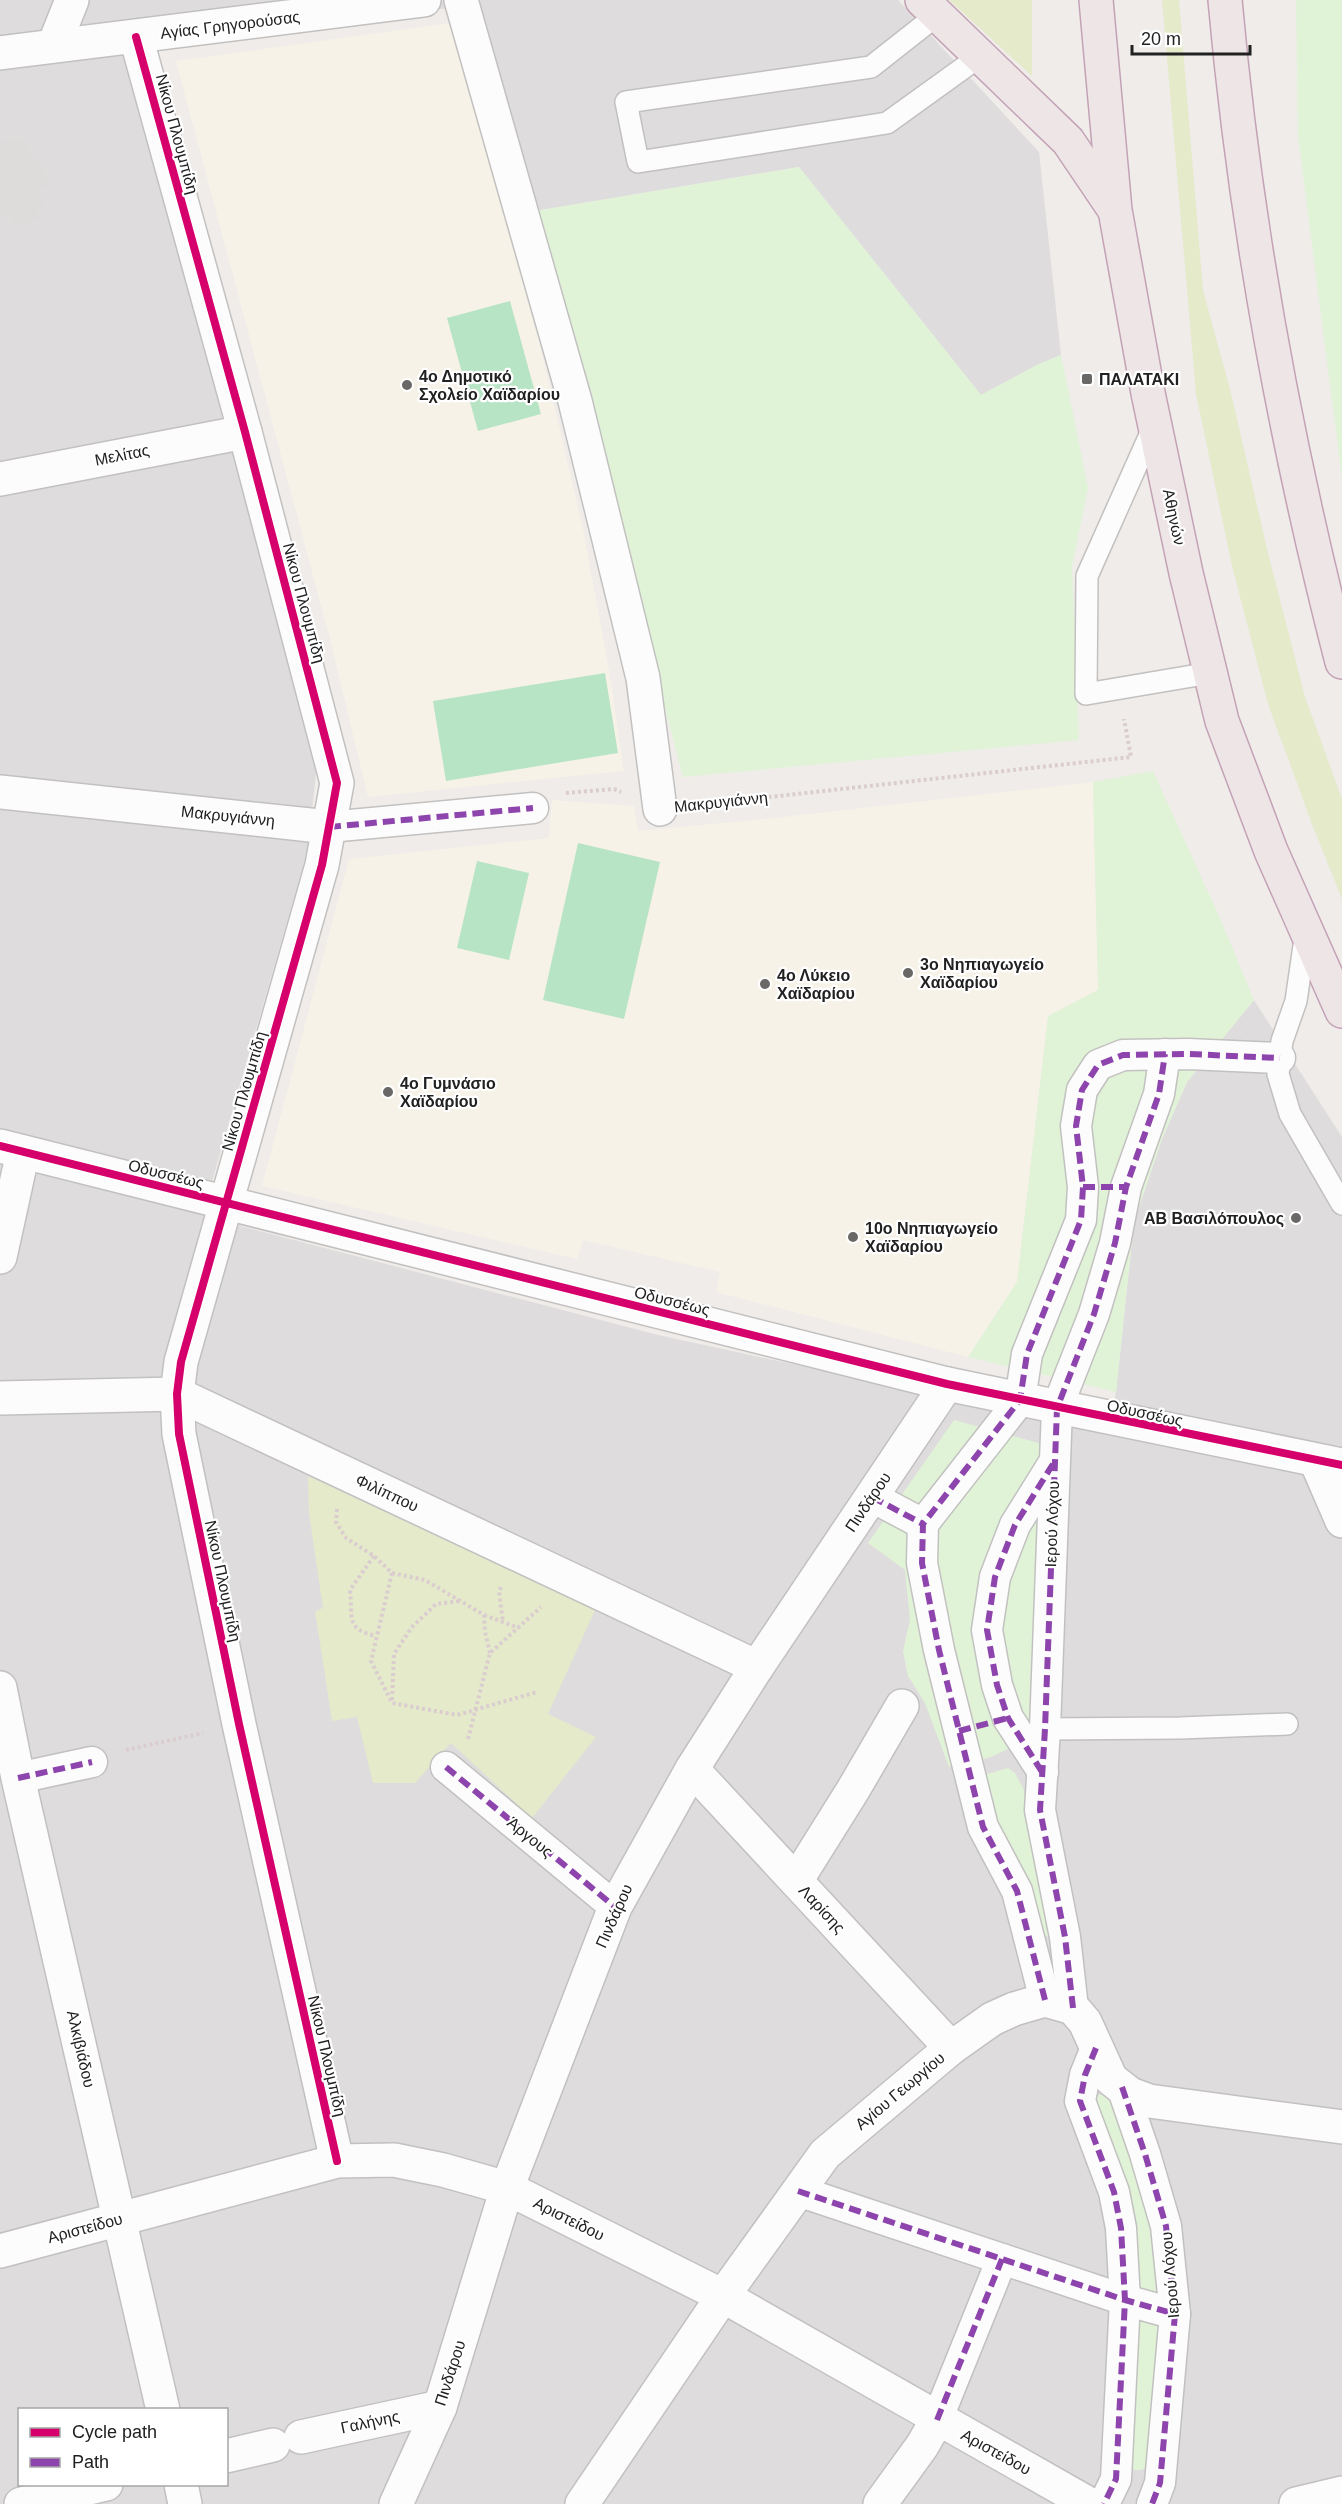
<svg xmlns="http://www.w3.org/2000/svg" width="1342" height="2504" font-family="Helvetica,sans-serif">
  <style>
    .residential { fill: #dedcdc; fill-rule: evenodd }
    .education { fill: #f7f2e7 }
    .religious { fill: #dddcdb }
    .grass { fill: #e5eacb }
    .park { fill: #e0f3d7 }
    .pitch { fill: #b7e4c4 }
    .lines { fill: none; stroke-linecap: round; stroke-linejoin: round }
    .service-casing { stroke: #c2c1c0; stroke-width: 24 }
    .pedestrian-casing { stroke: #c2c1c0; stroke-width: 33 }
    .minor-casing { stroke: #c2c1c0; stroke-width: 36 }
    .trunk-casing { stroke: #c4a2b6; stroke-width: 36 }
    .path { stroke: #dbcdcf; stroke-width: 4; stroke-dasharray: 3 3; stroke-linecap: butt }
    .service { stroke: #fdfcfc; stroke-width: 21 }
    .pedestrian { stroke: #fdfcfc; stroke-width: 30 }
    .minor { stroke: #fdfcfc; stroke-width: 33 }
    .trunk { stroke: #eee5e6; stroke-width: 33 }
    .quiet { stroke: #8e44ad; stroke-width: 6; stroke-dasharray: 12 6; stroke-linecap: butt }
    .cycleway-casing { stroke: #fff; stroke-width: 11 }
    .cycleway { stroke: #d6006c; stroke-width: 8 }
    .poi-dot { fill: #696867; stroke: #fff; stroke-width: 2 }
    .labels { text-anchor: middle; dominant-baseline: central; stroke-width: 4.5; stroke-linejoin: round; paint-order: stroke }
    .street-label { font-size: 16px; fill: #212121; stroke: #fff }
    .poi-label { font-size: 16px; font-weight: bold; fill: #212121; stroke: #fff; text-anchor: start }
  </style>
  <rect width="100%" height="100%" fill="#efecea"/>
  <path class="residential" d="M 0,0 L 898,0 L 1039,152 L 1061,355 L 1037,365 L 981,395 L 799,167 L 535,211 L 476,4 L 135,52 L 243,453 L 316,772 L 308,849 L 202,1216 L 658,1335 L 958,1400 L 1109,1429 L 1116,1392 L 1134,1222 L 1162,1139 L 1187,1082 L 1254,1000 L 1342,1137 L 1342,2504 L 0,2504 ZM 20,2410 L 226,2410 L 226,2484 L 20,2484 Z"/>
  <g class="education">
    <path d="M 450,23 L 541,349 L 583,529 L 609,670 L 624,771 L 368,797 L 331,643 L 176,61 Z"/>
    <path d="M 1093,782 L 1098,990 L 1048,1016 L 1017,1282 L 968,1357 L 716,1292 L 720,1272 L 583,1240 L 577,1259 L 262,1186 L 349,859 L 549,838 L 552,800 L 634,806 L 638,831 L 774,818 Z"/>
  </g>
  <path class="religious" d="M 9,139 L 15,142 L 26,139 L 33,162 L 40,160 L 47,185 L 37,188 L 43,206 L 36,208 L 39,219 L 14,227 L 10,214 L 0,217 L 0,147 L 3,141 Z"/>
  <g class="grass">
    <path d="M 949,0 L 1032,0 L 1032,76 Z"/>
    <path d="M 1162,0 L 1179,0 L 1203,290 L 1231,393 L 1268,553 L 1305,697 L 1342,799 L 1342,899 L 1313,827 L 1268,704 L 1232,566 L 1196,394 Z"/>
    <path d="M 308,1476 L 595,1610 L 548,1714 L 596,1737 L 532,1818 L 451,1743 L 415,1783 L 373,1783 L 357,1717 L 332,1721 L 315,1611 L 323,1608 L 309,1513 Z"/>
  </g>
  <g class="park">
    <path d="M 1296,0 L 1342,0 L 1342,478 L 1298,136 Z"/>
    <path d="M 799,167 L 981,395 L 1037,365 L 1061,355 L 1088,488 L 1072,566 L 1079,740 L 683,777 L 535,211 Z"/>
    <path d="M 1153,771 L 1219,916 L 1254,1000 L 1187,1082 L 1162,1139 L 1134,1222 L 1116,1392 L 968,1357 L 1017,1282 L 1048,1016 L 1098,990 L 1093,782 Z"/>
    <path d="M 954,1420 L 1046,1445 L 1035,1736 L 991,1757 L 949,1767 L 925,1703 L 908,1676 L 903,1651 L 910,1620 L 905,1570 L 868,1543 Z"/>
    <path d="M 1008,1768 L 1015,1773 L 1024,1790 L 1032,1842 L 1056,1933 L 1049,1937 L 1041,1933 L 991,1825 L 984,1775 Z"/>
    <path d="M 1104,2093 L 1113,2100 L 1150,2188 L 1160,2292 L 1151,2298 L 1141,2292 L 1137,2279 L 1090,2102 L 1095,2097 Z"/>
    <path d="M 1136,2317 L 1160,2322 L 1150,2465 C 1140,2472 1136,2472 1126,2465 Z"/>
  </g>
  <g class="pitch">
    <path d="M 510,301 L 541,414 L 478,431 L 447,318 Z"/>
    <path d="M 605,673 L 618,753 L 446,781 L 433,701 Z"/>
    <path d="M 578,843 L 660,862 L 624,1019 L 543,1000 Z"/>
    <path d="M 477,861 L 529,873 L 509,960 L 457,948 Z"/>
  </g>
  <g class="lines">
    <defs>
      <g id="service">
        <path d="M 937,15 L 871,67 L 626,102 L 638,162 L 887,123 L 980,56"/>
        <path d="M 1154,426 L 1087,576 L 1086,694 L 1210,673"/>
        <path d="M 1306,932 L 1296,1001 L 1282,1041 L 1278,1074 L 1290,1114 L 1342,1204"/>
        <path d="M 1045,1729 L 1180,1728 L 1287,1724"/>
      </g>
      <g id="pedestrian">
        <path d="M 329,827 L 533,808"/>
        <path d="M 872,1497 L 923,1524"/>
        <path d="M 446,1767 L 615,1907"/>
        <path d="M 1043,1772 L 1008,1718 L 997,1685 L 987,1630 L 995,1577 L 1015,1525 L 1053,1464"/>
        <path d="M 18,1778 L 92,1762"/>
        <path d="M 1045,2000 L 1017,1891 L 983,1827 L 939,1650 L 922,1563 L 923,1524 L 1020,1400 L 1027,1354 L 1081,1220 L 1083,1187 L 1076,1126 L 1082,1090 L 1098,1065 L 1123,1055 L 1188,1054 L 1280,1058"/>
        <path d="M 1073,2008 L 1065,1937 L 1040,1810 L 1045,1729 L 1057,1408 L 1094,1314 L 1115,1243 L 1126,1187 L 1159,1094 L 1165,1054"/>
        <path d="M 1096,2048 L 1085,2075 L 1080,2101 L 1114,2192 L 1121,2228 L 1125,2300 L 1116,2479 L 1104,2504"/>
        <path d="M 1122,2087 L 1145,2154 L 1166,2226 L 1175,2314 L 1160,2483 L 1152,2504"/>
        <path d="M 798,2191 L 1125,2300 L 1175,2314"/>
        <path d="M 937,2420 L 1002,2259"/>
      </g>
      <g id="minor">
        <path d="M 461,0 L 575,401 L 643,678 L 660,809"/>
        <path d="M 136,37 L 245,432 L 337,783 L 322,865 L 181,1362 L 177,1394 L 179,1434 L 239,1724 L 337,2161"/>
        <path d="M 54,45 L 72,0"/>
        <path d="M 0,53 L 424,0"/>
        <path d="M 0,479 L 245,432"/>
        <path d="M 0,792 L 329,827"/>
        <path d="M 0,1146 L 947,1384 L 1342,1465"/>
        <path d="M 0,1257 L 23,1152"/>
        <path d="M 0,1398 L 177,1394 L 757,1667"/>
        <path d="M 1316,1461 L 1342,1521"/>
        <path d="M 0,1688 L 18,1778 L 163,2410"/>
        <path d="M 692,1769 L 951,2048"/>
        <path d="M 796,1881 L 853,1790 L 902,1706"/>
        <path d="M 0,2251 L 337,2161 L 394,2160 L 443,2170 L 507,2188 L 723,2296 L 1089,2504"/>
        <path d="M 301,2437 L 440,2407"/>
        <path d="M 226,2456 L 273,2445"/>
        <path d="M 181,2484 L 185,2504"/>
        <path d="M 21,2504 L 106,2484"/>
        <path d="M 396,2504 L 440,2407 L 507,2188 L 615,1907 L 692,1769 L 757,1667 L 947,1384"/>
        <path d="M 582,2504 L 723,2296 L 825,2154 L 951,2048 L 992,2019 L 1014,2009 L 1045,2000 L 1073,2008 L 1085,2022 L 1111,2079 L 1130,2094 L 1149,2101 L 1342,2127"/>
        <path d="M 880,2504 L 922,2446 L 937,2420"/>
        <path d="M 1296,2504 L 1342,2493"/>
      </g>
      <g id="trunk">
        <path d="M 922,0 L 1068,141 L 1114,209"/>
        <path d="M 1096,0 L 1115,210 L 1148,393 L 1186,573 L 1222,721 L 1271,851 L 1342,1011"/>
        <path d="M 1225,0 C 1245,224 1286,445 1342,662"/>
      </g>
    </defs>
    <use href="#service" class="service-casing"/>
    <use href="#pedestrian" class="pedestrian-casing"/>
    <use href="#minor" class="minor-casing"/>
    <use href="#trunk" class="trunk-casing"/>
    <g class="path">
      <path d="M 566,793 L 614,789 L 621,792"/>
      <path d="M 697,805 L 1131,757 L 1124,719"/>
      <path d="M 337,1509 L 336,1522 L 346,1538 L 374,1556 L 392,1573 L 425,1580 L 484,1615 L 485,1632 L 490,1653"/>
      <path d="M 374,1556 L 350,1590 C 353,1618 345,1629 376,1636"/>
      <path d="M 392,1573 L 371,1661 L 392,1703 L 457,1715 L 537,1692"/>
      <path d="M 501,1587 L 499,1592 L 503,1622"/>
      <path d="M 484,1615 L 519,1628"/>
      <path d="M 392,1700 L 394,1654 L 412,1627 L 436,1604 L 461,1601"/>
      <path d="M 468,1739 L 490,1653 L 541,1607"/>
      <path d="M 126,1750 L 203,1733"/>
    </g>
    <use href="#service" class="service"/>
    <use href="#pedestrian" class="pedestrian"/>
    <use href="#minor" class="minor"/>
    <use href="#trunk" class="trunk"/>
    <g class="quiet">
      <path d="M 329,827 L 533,808"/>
      <path d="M 1083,1187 L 1126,1187"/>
      <path d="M 872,1497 L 923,1524"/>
      <path d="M 959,1731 L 1008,1718"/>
      <path d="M 446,1767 L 615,1907"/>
      <path d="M 1042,1772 L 1008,1718 L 997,1685 L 987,1630 L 995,1577 L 1015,1525 L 1053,1464"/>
      <path d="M 18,1778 L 92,1762"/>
      <path d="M 1045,2000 L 1017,1891 L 983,1827 L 939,1650 L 922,1563 L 923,1524 L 1020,1400 L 1027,1354 L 1081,1220 L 1083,1187 L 1076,1126 L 1082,1090 L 1098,1065 L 1123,1055 L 1188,1054 L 1280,1058"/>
      <path d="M 1073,2008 L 1065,1937 L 1040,1810 L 1045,1729 L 1057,1408 L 1094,1314 L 1115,1243 L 1126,1187 L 1159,1094 L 1165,1054"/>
      <path d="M 1096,2048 L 1085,2075 L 1080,2101 L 1114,2192 L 1121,2228 L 1125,2300 L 1116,2479 L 1104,2504"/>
      <path d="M 1122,2087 L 1145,2154 L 1166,2226 L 1175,2314 L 1160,2483 L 1152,2504"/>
      <path d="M 798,2191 L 1125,2300 L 1175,2314"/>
      <path d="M 937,2420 L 1002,2259"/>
    </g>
    <defs>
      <g id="cycleway">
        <path d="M 136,37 L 245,432 L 337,783 L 322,865 L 181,1362 L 177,1394 L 179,1434 L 239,1724 L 337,2161"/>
        <path d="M 0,1146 L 947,1384 L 1342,1465"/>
      </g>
    </defs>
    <use href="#cycleway" class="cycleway-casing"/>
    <use href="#cycleway" class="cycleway"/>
  </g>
  <g class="poi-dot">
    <rect x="1081" y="373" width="12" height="12" rx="3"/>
    <circle cx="407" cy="385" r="6"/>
    <circle cx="908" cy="973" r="6"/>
    <circle cx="765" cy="984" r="6"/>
    <circle cx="388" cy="1092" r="6"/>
    <circle cx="1296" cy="1218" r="6"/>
    <circle cx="853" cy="1237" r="6"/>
  </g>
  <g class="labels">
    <g class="street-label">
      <text transform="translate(230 25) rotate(-7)">Αγίας Γρηγορούσας</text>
      <text transform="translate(177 134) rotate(75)">Νίκου Πλουμπίδη</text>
      <text transform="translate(122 455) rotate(-11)">Μελίτας</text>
      <text transform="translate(1174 517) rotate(78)">Αθηνών</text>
      <text transform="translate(304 603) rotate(75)">Νίκου Πλουμπίδη</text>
      <text transform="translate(721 802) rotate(-6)">Μακρυγιάννη</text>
      <text transform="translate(228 816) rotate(6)">Μακρυγιάννη</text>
      <text transform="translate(244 1091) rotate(-74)">Νίκου Πλουμπίδη</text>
      <text transform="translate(166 1174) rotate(14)">Οδυσσέως</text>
      <text transform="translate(672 1301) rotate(14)">Οδυσσέως</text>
      <text transform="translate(1145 1413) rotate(12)">Οδυσσέως</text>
      <text transform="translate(387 1493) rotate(25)">Φιλίππου</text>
      <text transform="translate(868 1502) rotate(-56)">Πινδάρου</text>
      <text transform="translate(1052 1524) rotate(-88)">Ιερού Λόχου</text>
      <text transform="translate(223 1581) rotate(78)">Νίκου Πλουμπίδη</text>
      <text transform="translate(530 1837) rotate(39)">Άργους</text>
      <text transform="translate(822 1909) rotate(47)">Λαρίσης</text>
      <text transform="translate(614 1916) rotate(-66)">Πινδάρου</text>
      <text transform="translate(81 2049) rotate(77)">Αλκιβιάδου</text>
      <text transform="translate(327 2056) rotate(77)">Νίκου Πλουμπίδη</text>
      <text transform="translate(900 2091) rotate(-40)">Αγίου Γεωργίου</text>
      <text transform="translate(569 2219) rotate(27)">Αριστείδου</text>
      <text transform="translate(85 2228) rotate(-15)">Αριστείδου</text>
      <text transform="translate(1170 2275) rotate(-95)">Ιερού Λόχου</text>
      <text transform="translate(450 2373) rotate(-72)">Πινδάρου</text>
      <text transform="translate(370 2422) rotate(-12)">Γαλήνης</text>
      <text transform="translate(996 2452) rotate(29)">Αριστείδου</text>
    </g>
    <g class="poi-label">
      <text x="419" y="376">4ο Δημοτικό<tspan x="419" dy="18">Σχολείο Χαϊδαρίου</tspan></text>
      <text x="1099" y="379">ΠΑΛΑΤΑΚΙ</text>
      <text x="920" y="964">3ο Νηπιαγωγείο<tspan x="920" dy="18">Χαϊδαρίου</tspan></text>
      <text x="777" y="975">4ο Λύκειο<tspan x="777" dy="18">Χαϊδαρίου</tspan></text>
      <text x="400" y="1083">4ο Γυμνάσιο<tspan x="400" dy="18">Χαϊδαρίου</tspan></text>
      <text x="1284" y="1218" text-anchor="end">ΑΒ Βασιλόπουλος</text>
      <text x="865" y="1228">10ο Νηπιαγωγείο<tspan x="865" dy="18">Χαϊδαρίου</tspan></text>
    </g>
  </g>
  <rect x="18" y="2408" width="210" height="78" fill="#ffffff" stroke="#a6a6a6" stroke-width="1.5"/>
  <rect x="30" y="2428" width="30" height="9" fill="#d6006c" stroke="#a6a6a6" stroke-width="1.5"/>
  <text x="72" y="2438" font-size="18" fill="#212121">Cycle path</text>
  <rect x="30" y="2458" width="30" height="9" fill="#8e44ad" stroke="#a6a6a6" stroke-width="1.5"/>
  <text x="72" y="2468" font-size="18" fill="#212121">Path</text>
  <path d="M1132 45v9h118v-9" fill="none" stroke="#212121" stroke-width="3"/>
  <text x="1141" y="45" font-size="18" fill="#212121" stroke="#ffffff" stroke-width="4.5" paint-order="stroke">20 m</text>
</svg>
